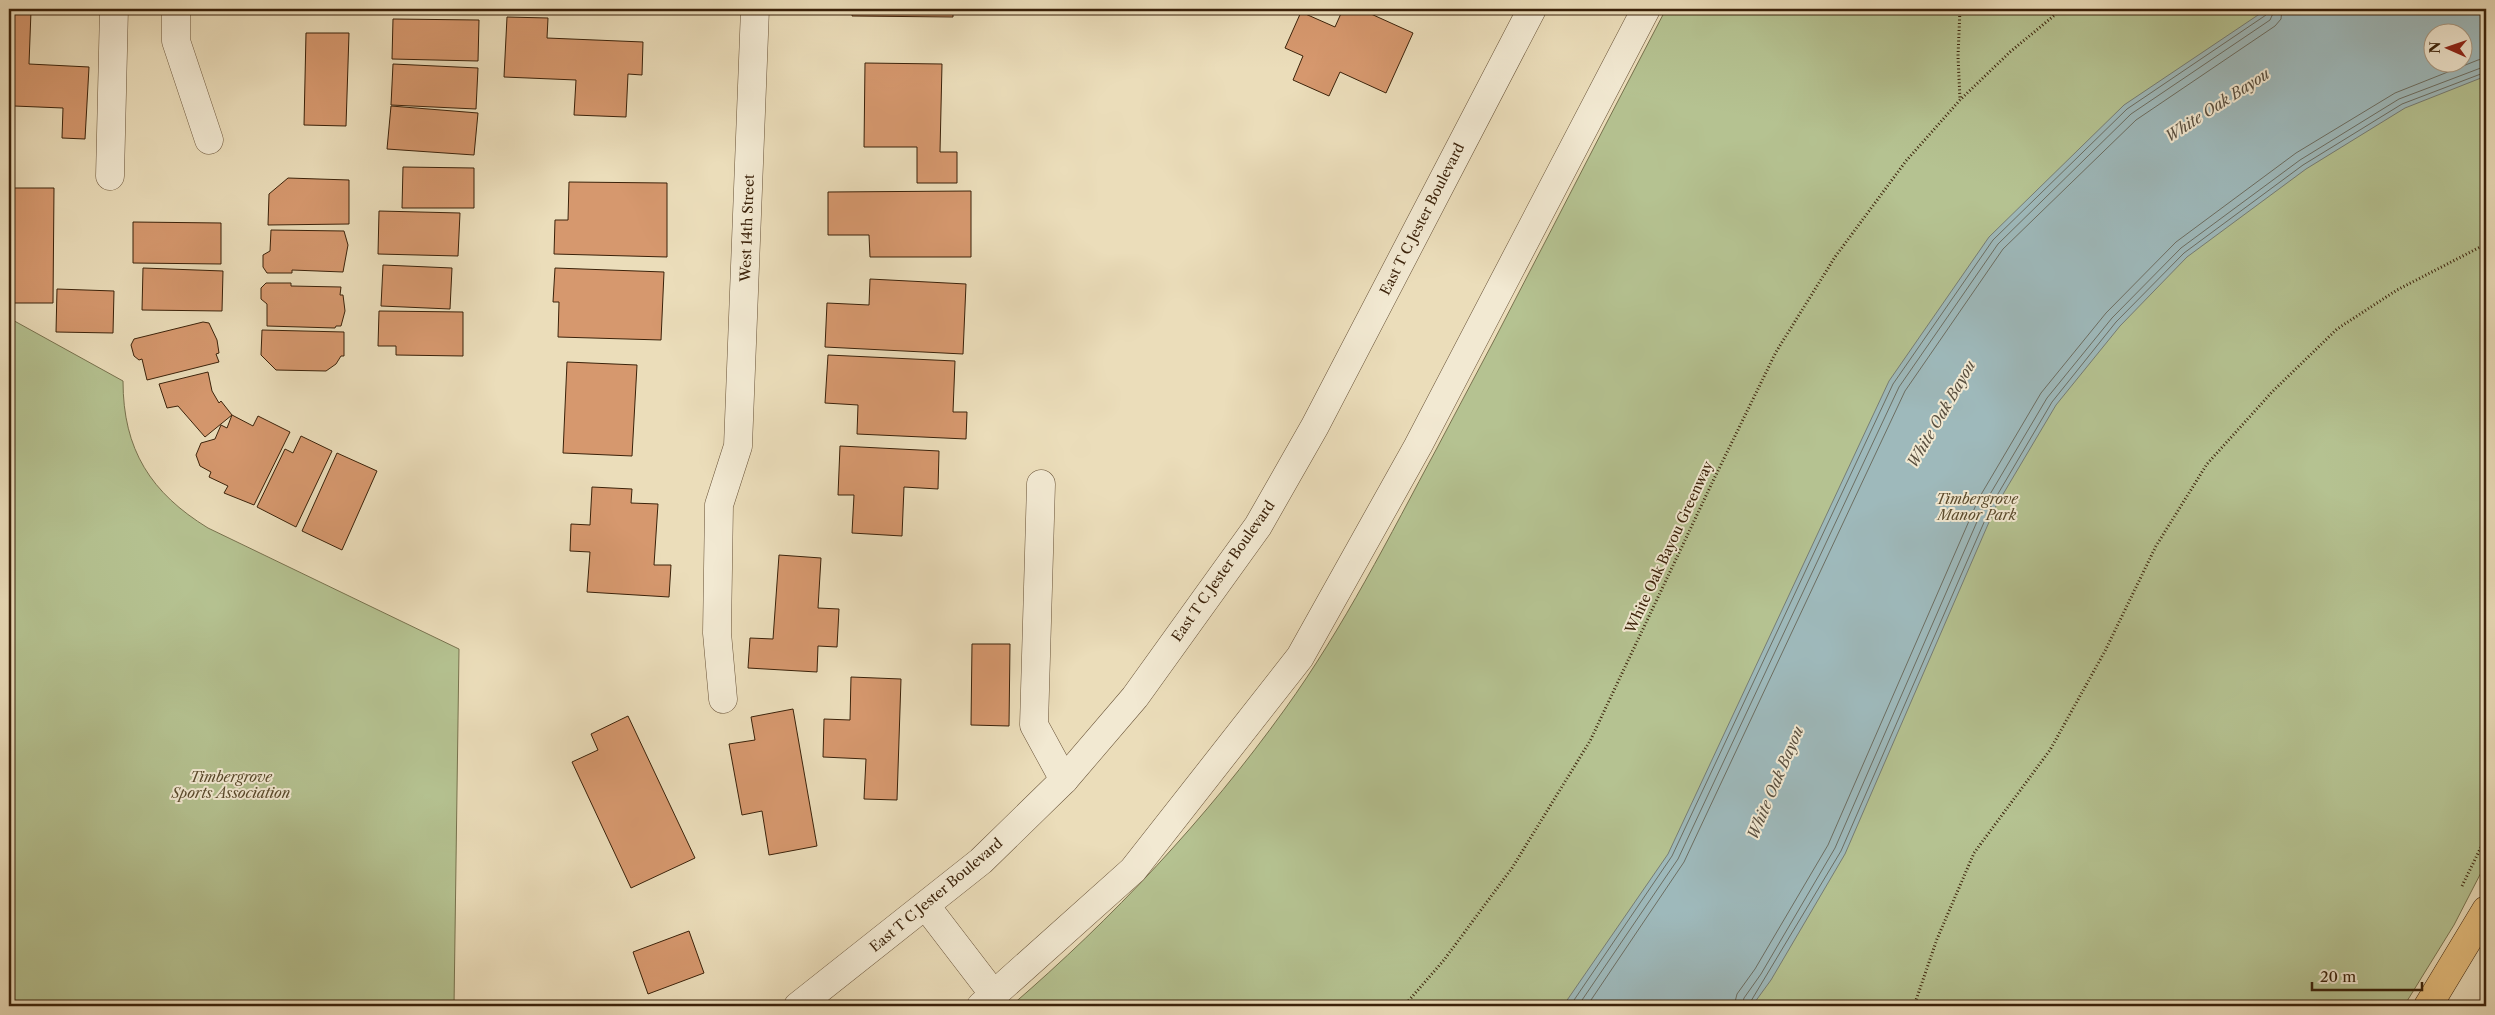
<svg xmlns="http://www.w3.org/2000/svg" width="2495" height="1015" font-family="'Libre Caslon Text',serif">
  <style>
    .green { fill: #b5c291; stroke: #78724e; fill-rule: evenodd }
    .water { fill: #9eb9bb; stroke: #767d74; fill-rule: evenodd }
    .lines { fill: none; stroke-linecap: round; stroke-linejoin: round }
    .shore { stroke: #6c6e62; stroke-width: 1 }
    .building { fill: #d6986e; stroke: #3b220a }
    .minor-casing { stroke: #675136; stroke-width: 29 }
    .major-casing { stroke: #3b220a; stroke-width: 29 }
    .path { stroke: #3b220a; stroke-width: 3; stroke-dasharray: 1 2.5; stroke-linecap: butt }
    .minor { stroke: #f2e9d2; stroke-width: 28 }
    .major { stroke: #e6be7d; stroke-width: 28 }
    .labels { text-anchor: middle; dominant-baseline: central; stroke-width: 4; stroke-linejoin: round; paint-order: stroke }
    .street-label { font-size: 14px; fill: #3b220a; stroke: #f2e9d2 }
    .park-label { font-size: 14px; font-style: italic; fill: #5a4a2c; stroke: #f2e9d2 }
    .water-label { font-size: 15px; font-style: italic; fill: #594f3f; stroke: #f2e9d2 }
  </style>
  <rect width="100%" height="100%" fill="#ebddba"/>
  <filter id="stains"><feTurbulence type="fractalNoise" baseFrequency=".004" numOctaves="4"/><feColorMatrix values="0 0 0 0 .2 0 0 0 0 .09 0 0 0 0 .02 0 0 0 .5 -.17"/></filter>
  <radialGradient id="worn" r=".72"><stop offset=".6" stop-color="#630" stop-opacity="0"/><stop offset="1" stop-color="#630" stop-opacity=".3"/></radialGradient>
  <g class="green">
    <path d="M 1666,9 L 2486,9 L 2486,863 L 2454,925 L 2404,1006 L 1011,1006 C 1113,918 1206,819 1285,709 C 1344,627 1389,537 1437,448 C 1515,303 1589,155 1666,9 ZM 2432,32 L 2462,32 L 2462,62 L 2432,62 Z"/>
    <path d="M 9,318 L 123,381 C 123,450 151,493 208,528 L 459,649 L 454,1006 L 9,1006 Z"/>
  </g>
  <path class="water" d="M 2267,9 L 2486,9 L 2486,76 L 2405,108 L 2306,169 L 2187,257 L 2120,326 L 2056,405 L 1996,506 L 1845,854 L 1771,980 L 1752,1006 L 1563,1006 L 1668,854 L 1889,381 L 1989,237 L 2124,105 ZM 2432,32 L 2462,32 L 2462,62 L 2432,62 Z"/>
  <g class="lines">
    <g class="shore">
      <path d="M 1570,1006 L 1672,856 L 1893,384 L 1993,240 L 2127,109 L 2266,15 L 2269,9"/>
      <path d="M 1578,1006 L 1678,859 L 1899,387 L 1998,244 L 2131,114 L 2270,20 L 2275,9"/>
      <path d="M 1587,1006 L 1684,862 L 1905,391 L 2003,249 L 2136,120 L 2275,26 L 2281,19 L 2282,9"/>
      <path d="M 1734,1006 L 1737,994 L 1755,969 L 1828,845 L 1979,498 L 2041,393 L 2106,313 L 2176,242 L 2296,153 L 2395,93 L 2478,60 L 2486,58"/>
      <path d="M 1742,1006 L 1744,998 L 1761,974 L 1835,848 L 1986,501 L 2047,398 L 2112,318 L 2181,248 L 2300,160 L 2399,99 L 2486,66"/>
      <path d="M 1748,1006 L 1841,851 L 1992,504 L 2052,402 L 2116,322 L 2184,253 L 2303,165 L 2402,104 L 2486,72"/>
    </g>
  </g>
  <g class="building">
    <path d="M 853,9 L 953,9 L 953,17 L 852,16 Z"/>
    <path d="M 1343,9 L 1360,9 L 1413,33 L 1386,93 L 1340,72 L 1329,96 L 1293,80 L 1303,56 L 1285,48 L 1301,12 L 1335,27 Z"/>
    <path d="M 9,10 L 31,11 L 29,64 L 89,67 L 85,139 L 62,138 L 63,108 L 14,106 L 12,133 L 9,133 Z"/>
    <path d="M 507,17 L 548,18 L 547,38 L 643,42 L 642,75 L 628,74 L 626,117 L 574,115 L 576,80 L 504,77 Z"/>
    <path d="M 393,19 L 479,20 L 478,61 L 392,59 Z"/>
    <path d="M 306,33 L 349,33 L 346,126 L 304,125 Z"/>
    <path d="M 865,63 L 942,64 L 940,152 L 957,152 L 957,183 L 917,183 L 917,147 L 864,147 Z"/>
    <path d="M 393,64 L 478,68 L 476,109 L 391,105 Z"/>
    <path d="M 391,106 L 478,113 L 474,155 L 387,149 Z"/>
    <path d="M 403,167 L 474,168 L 474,208 L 402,208 Z"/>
    <path d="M 288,178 L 349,180 L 349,224 L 268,225 L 269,194 Z"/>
    <path d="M 569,182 L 667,183 L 667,257 L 554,254 L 555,220 L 568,220 Z"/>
    <path d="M 9,188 L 54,188 L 53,303 L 13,303 L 14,289 L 9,289 Z"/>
    <path d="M 971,191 L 971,257 L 870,257 L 869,235 L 828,235 L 828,192 Z"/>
    <path d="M 379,211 L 460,213 L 458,256 L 378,254 Z"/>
    <path d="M 133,222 L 221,223 L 221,264 L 133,263 Z"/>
    <path d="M 271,230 L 344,231 L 348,245 L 343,272 L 292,270 L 292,273 L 267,273 L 263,267 L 263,255 L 270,251 Z"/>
    <path d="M 383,265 L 452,268 L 450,309 L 381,306 Z"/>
    <path d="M 143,268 L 223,271 L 222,311 L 142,310 Z"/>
    <path d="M 555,268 L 664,272 L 661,340 L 558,337 L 559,302 L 553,302 Z"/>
    <path d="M 870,279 L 966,284 L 963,354 L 825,347 L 827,303 L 869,305 Z"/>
    <path d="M 266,283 L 291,283 L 291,286 L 341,287 L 340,295 L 343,295 L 345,311 L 341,326 L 336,326 L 335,328 L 267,326 L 267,304 L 261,299 L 261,288 Z"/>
    <path d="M 57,289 L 114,291 L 113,333 L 56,332 Z"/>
    <path d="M 379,311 L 463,312 L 463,356 L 396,355 L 396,346 L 378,346 Z"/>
    <path d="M 203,322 L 209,323 L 217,340 L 219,353 L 216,354 L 219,362 L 147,380 L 142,359 L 139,360 L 134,356 L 131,345 L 134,339 Z"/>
    <path d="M 262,330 L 344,332 L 344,356 L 341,356 L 336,364 L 326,371 L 276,370 L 261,355 Z"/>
    <path d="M 828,355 L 955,361 L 953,412 L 967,412 L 966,439 L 857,434 L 858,405 L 825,403 Z"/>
    <path d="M 567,362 L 637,365 L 632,456 L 563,453 Z"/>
    <path d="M 208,372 L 212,391 L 219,403 L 221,401 L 232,415 L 205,437 L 178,406 L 167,408 L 159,384 Z"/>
    <path d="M 232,415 L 253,426 L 258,416 L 290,432 L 254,505 L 224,493 L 228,486 L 209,477 L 211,472 L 200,466 L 196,455 L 201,443 L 215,439 L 221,425 L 227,428 Z"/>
    <path d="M 301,436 L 332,451 L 296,527 L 257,507 L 285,449 L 293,453 Z"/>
    <path d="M 840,446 L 939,451 L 938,489 L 904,487 L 902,536 L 852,533 L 854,495 L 838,495 Z"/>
    <path d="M 337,453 L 377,471 L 342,550 L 302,531 Z"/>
    <path d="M 592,487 L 632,489 L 631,503 L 658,504 L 654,565 L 671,565 L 669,597 L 587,592 L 590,552 L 570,551 L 571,524 L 590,525 Z"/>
    <path d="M 779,555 L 821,558 L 818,608 L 839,609 L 837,647 L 818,646 L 817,672 L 748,668 L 750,638 L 773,639 Z"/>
    <path d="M 972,644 L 1010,644 L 1009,726 L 971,725 Z"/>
    <path d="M 851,677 L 901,679 L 897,800 L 864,799 L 866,759 L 823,757 L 824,719 L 850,720 Z"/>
    <path d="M 793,709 L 817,846 L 769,855 L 762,811 L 742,815 L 729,744 L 755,740 L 751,717 Z"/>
    <path d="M 628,716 L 695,858 L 631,888 L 572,762 L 598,750 L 591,734 Z"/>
    <path d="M 689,931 L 704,973 L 648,994 L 633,952 Z"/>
  </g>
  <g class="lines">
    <defs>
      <g id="minor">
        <path d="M 176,9 L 176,41 L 209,140"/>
        <path d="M 110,176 L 114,9"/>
        <path d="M 1041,484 L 1034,725 L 1064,780"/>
        <path d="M 723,699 L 717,633 L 719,505 L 738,446 L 755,9"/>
        <path d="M 926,906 L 995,996"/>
        <path d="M 798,1006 L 981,861 L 1064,780 L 1135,697 L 1258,526 L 1315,426 L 1532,9"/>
        <path d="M 981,1006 L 1133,870 L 1300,657 L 1418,446 L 1646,9"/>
      </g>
      <path id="major" d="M 2428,1006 L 2486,910"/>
    </defs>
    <use href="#minor" class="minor-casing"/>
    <use href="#major" class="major-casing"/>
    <g class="path">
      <path d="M 1960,9 L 1958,56 L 1960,100"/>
      <path d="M 2462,886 L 2486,837"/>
      <path d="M 1404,1006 L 1444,960 L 1512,868 L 1590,741 L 1712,483 L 1776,352 L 1835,257 L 1906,161 L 1960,100 L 2010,52 L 2062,9"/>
      <path d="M 1914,1006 L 1937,939 L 1974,853 L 2050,750 L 2105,651 L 2156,546 L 2207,464 L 2272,392 L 2337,329 L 2397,290 L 2486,244"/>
    </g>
    <use href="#minor" class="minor"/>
    <use href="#major" class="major"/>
  </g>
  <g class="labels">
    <g class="street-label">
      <text transform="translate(1422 219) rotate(-63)">East T C Jester Boulevard</text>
      <text transform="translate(747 228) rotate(-88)">West 14th Street</text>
      <text transform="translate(1669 547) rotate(-65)">White Oak Bayou Greenway</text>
      <text transform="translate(1223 571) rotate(-55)">East T C Jester Boulevard</text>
      <text transform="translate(936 895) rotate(-40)">East T C Jester Boulevard</text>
    </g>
    <g class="park-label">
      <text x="1977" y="499">Timbergrove<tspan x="1977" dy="16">Manor Park</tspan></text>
      <text x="231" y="777">Timbergrove<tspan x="231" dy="16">Sports Association</tspan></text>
    </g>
    <g class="water-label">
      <text transform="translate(2217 105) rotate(-33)">White Oak Bayou</text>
      <text transform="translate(1941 414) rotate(-60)">White Oak Bayou</text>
      <text transform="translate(1775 783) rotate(-67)">White Oak Bayou</text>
    </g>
  </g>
  <rect width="2495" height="1015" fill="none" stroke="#ebddba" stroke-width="30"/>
  <rect x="10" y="10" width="2475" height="995" fill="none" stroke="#3b220a" stroke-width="2.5"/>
  <rect x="15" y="15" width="2465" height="985" fill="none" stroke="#3b220a"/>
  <g transform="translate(2448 48) rotate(272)"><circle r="24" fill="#f2e9d2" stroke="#a99982"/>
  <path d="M0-4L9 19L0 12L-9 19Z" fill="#8f2418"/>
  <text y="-8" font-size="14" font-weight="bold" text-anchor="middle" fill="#3b220a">N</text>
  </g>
  <path d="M2312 982v8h110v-8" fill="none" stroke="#3b220a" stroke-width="2.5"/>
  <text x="2320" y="982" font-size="15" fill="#3b220a" stroke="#f2e9d2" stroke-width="4" paint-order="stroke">20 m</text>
  <rect width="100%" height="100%" filter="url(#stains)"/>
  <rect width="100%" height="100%" fill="url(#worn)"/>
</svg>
